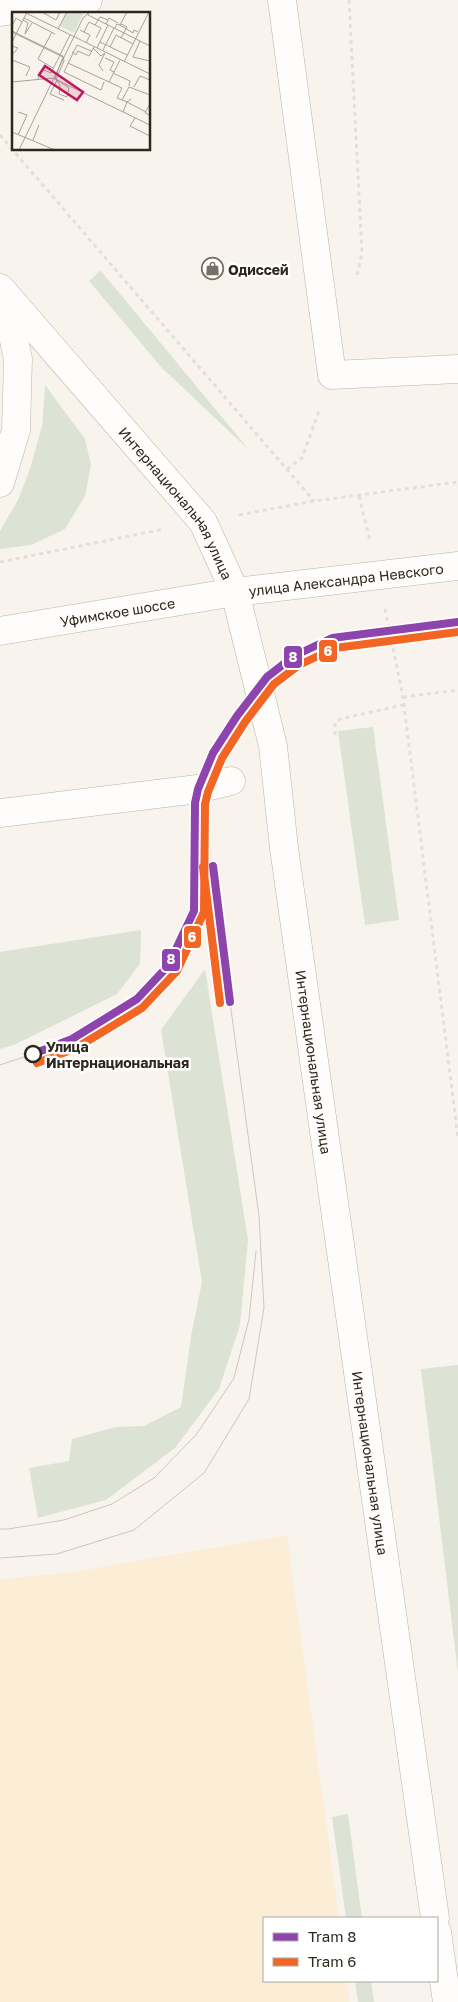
<svg xmlns="http://www.w3.org/2000/svg" width="458" height="2002" font-family="'Golos Text',sans-serif">
  <style>
    .built { fill: #fbedd6 }
    .green { fill: #dce3d4 }
    .lines { fill: none; stroke-linecap: round; stroke-linejoin: round }
    .minor-casing { stroke: #b8b3aa; stroke-width: 29 }
    .major-casing { stroke: #b8b3aa; stroke-width: 29 }
    .path { stroke: #e0dfdd; stroke-width: 3; stroke-dasharray: 4 4; stroke-linecap: butt }
    .minor { stroke: #fefdfc; stroke-width: 28 }
    .major { stroke: #fefdfc; stroke-width: 28 }
    .tram { stroke: #c8c7c5; stroke-width: 1 }
    .tram-1-casing { stroke: #fff; stroke-width: 11 }
    .tram-2-casing { stroke: #fff; stroke-width: 11 }
    .tram-1 { stroke: #8e44ad; stroke-width: 8 }
    .tram-2 { stroke: #f26522; stroke-width: 8 }
    .stop-dot { fill: #fff; stroke: #2e271c; stroke-width: 2.5 }
    .labels { text-anchor: middle; dominant-baseline: central; stroke-width: 5; stroke-linejoin: round; paint-order: stroke }
    .poi-label { font-size: 14px; font-weight: bold; fill: #2e271c; stroke: #fff; text-anchor: start }
    .street-label { font-size: 14px; fill: #2e271c; stroke: #fff }
    .stop-label { font-size: 14px; font-weight: bold; fill: #2e271c; stroke: #fff; text-anchor: start }
    .inset-road { fill: none; stroke: #a7a299; stroke-width: 1 }
    .view { fill: #c2185b; fill-opacity: 0.15; stroke: #c2185b; stroke-width: 2.5 }
    .inset-edge { fill: none; stroke: #2e271c; stroke-width: 2.5 }
    .line-badge { stroke: #fff; stroke-width: 2 }
    .badge-label { font-size: 14px; text-anchor: middle; font-weight: bold; fill: #fff }
  </style>
  <rect width="100%" height="100%" fill="#f8f4ed"/>
  <path class="built" d="M 287,1535 L 339,1918 L 264,1918 L 264,1981 L 347,1981 L 350,2002 L 0,2002 L 0,1579 L 67,1573 Z"/>
  <g class="green">
    <path d="M 101,270 L 101,271 L 250,451 L 161,367 L 89,281 Z"/>
    <path d="M 45,385 L 85,439 L 91,465 L 85,496 L 65,529 L 31,545 L 0,549 L 0,531 L 18,500 L 30,469 L 42,426 Z"/>
    <path d="M 373,727 L 399,920 L 365,925 L 338,731 Z"/>
    <path d="M 141,930 L 140,964 L 117,994 L 14,1045 L 0,1049 L 0,952 Z"/>
    <path d="M 205,969 L 248,1240 L 240,1325 L 219,1389 L 175,1448 L 106,1500 L 38,1518 L 29,1468 L 69,1461 L 72,1439 L 116,1427 L 144,1426 L 181,1407 L 191,1336 L 202,1282 L 161,1030 Z"/>
    <path d="M 458,1365 L 458,1673 L 421,1369 Z"/>
    <path d="M 348,1814 L 362,1918 L 346,1918 L 332,1817 Z"/>
    <path d="M 355,1981 L 371,1981 L 374,2002 L 358,2002 Z"/>
  </g>
  <g class="lines">
    <defs>
      <g id="minor">
        <path d="M 282,0 L 332,375 L 458,369"/>
        <path d="M 0,12 L 88,0"/>
        <path d="M 0,813 L 198,789 L 231,781"/>
      </g>
      <g id="major">
        <path id="s1" d="M 0,288 L 203,522 L 235,592 L 273,746 L 284,848 L 435,1918"/>
        <path d="M 0,483 L 16,430 L 18,359 L 4,293"/>
        <path id="s2" d="M 0,631 L 235,592 L 458,566"/>
        <path d="M 437,1932 L 447,2002"/>
      </g>
    </defs>
    <use href="#minor" class="minor-casing"/>
    <use href="#major" class="major-casing"/>
    <g class="path">
      <path d="M 349,0 L 362,253 L 356,279"/>
      <path d="M 0,135 L 314,501"/>
      <path d="M 287,469 L 302,458 L 320,408"/>
      <path d="M 359,496 L 370,541"/>
      <path d="M 239,515 L 314,501 L 458,482"/>
      <path d="M 0,562 L 164,529"/>
      <path d="M 385,609 L 403,697 L 458,1138"/>
      <path d="M 403,697 L 458,690"/>
      <path d="M 335,735 L 335,723 L 340,719 L 403,705"/>
    </g>
    <use href="#minor" class="minor"/>
    <use href="#major" class="major"/>
    <g class="tram">
      <path d="M 0,1065 L 33,1054"/>
      <path d="M 0,1529 L 8,1529 L 64,1520 L 112,1504 L 154,1478 L 196,1435 L 234,1378 L 249,1319 L 256,1251"/>
      <path d="M 0,1558 L 57,1554 L 134,1530 L 204,1473 L 249,1399 L 264,1308 L 259,1216 L 230,1002"/>
    </g>
    <defs>
      <g id="tram-1">
        <path d="M 213,866 L 230,1002"/>
        <path d="M 33,1054 L 72,1039 L 137,999 L 168,966 L 194,911 L 195,803 L 198,789 L 213,753 L 237,716 L 267,677 L 294,656 L 332,638 L 458,622"/>
      </g>
      <g id="tram-2">
        <path d="M 203,867 L 220,1003"/>
        <path d="M 37,1063 L 76,1048 L 142,1008 L 177,971 L 204,912 L 205,804 L 208,792 L 222,758 L 245,722 L 274,684 L 299,665 L 335,648 L 458,632"/>
      </g>
    </defs>
    <use href="#tram-1" class="tram-1-casing"/>
    <use href="#tram-2" class="tram-2-casing"/>
    <use href="#tram-1" class="tram-1"/>
    <use href="#tram-2" class="tram-2"/>
  </g>
  <defs>
    <symbol id="shop-ring" viewBox="-11 -11 22 22"><circle r="9.5" fill="#fff" stroke="#756f65" stroke-width="1.5"/><path d="M-5-2.5h2.3a2.7 3.5 0 0 1 5.4 0H5L5.5 6h-11ZM-1.5-2.5h3a1.5 2.3 0 0 0-3 0Z" fill="#756f65"/></symbol>
  </defs>
  <g fill-rule="evenodd">
    <use href="#shop-ring" x="200" y="256" width="25" height="25"/>
  </g>
  <circle class="stop-dot" cx="33" cy="1054" r="8"/>
  <g class="labels">
    <g class="poi-label">
      <text x="228" y="269">Одиссей</text>
    </g>
    <g class="street-label">
      <text stroke="none"><textPath href="#s1" startOffset="279">Интернациональная улица</textPath></text>
      <text stroke="none"><textPath href="#s2" startOffset="350">улица Александра Невского</textPath></text>
      <text stroke="none"><textPath href="#s2" startOffset="119">Уфимское шоссе</textPath></text>
      <text stroke="none"><textPath href="#s1" startOffset="864">Интернациональная улица</textPath></text>
      <text stroke="none"><textPath href="#s1" startOffset="1269">Интернациональная улица</textPath></text>
    </g>
    <g class="stop-label">
      <text x="46" y="1046">Улица<tspan x="46" dy="16">Интернациональная</tspan></text>
    </g>
  </g>
  <g transform="translate(12 12)">
    <rect width="138" height="138" fill="#f8f4ed"/>
    <path d="M 55,0 L 72,0 L 62,21 L 48,14 Z" fill="#dce3d4"/>
    <path class="inset-road" d="M 12,0 L 138,62M 30,0 L 44,8 L 48,0M 76,0 L 76,3 L 138,34M 12,6 L 43,22M 11,8 L 16,11 L 13,22 L 20,11M 94,12 L 97,6 L 106,11M 109,12 L 115,15 L 109,26M 83,13 L 89,16 L 84,26M 108,13 L 121,21 L 122,18 L 126,20M 0,14 L 4,6 L 10,10M 103,16 L 105,12 L 108,13 L 115,0M 46,17 L 55,0M 68,18 L 78,23 L 74,31M 0,19 L 51,44 L 52,49 L 44,67 L 57,76 L 55,85 L 47,82 L 48,73 L 43,66 L 51,45 L 0,20M 40,20 L 26,47 L 41,56M 72,20 L 77,10 L 83,13 L 88,5 L 96,8M 128,29 L 121,45 L 138,49M 0,30 L 15,0M 88,30 L 115,43M 0,34 L 6,36 L 0,43M 98,35 L 104,23 L 121,32M 81,36 L 89,44 L 93,41M 85,36 L 96,13M 91,38 L 102,16M 79,39 L 65,33 L 52,60 L 89,78 L 92,70M 60,40 L 64,43 L 66,39 L 77,44 L 82,35M 93,46 L 102,50 L 98,58 L 102,60M 0,48 L 18,55 L 14,64M 112,50 L 137,0M 56,51 L 110,76 L 105,86 L 110,88M 91,59 L 87,53 L 93,41M 101,61 L 118,69 L 117,74M 26,67 L 30,57 L 39,61 L 58,23M 45,68 L 38,82 L 52,88M 0,70 L 41,66 L 138,113M 97,70 L 108,48M 122,75 L 128,64 L 138,68M 119,87 L 115,90 L 134,100M 138,92 L 133,101 L 138,103M 111,100 L 115,90 L 110,88 L 117,75 L 138,83M 123,106 L 118,114 L 138,124M 0,120 L 43,138M 6,123 L 15,103 L 6,100M 21,128 L 27,113M 7,138 L 71,6 L 78,0"/>
    <path class="view" d="M 33,54 L 71,80 L 65,88 L 27,63 Z"/>
    <rect width="138" height="138" class="inset-edge"/>
  </g>
  <g class="line-badge">
    <rect x="318" y="639" width="20" height="24" rx="5" fill="#f26522"/>
    <rect x="283" y="645" width="20" height="24" rx="5" fill="#8e44ad"/>
    <rect x="183" y="925" width="19" height="24" rx="5" fill="#f26522"/>
    <rect x="161" y="948" width="20" height="24" rx="5" fill="#8e44ad"/>
  </g>
  <g class="badge-label">
    <text x="328" y="656">6</text>
    <text x="293" y="662">8</text>
    <text x="192" y="942">6</text>
    <text x="171" y="964">8</text>
  </g>
  <rect x="263" y="1917" width="175" height="65" fill="#ffffff" stroke="#aba9a4"/>
  <rect x="273" y="1933" width="25" height="8" fill="#8e44ad" stroke="#aba9a4"/>
  <text x="308" y="1942" font-size="15" fill="#2e271c">Tram 8</text>
  <rect x="273" y="1958" width="25" height="8" fill="#f26522" stroke="#aba9a4"/>
  <text x="308" y="1967" font-size="15" fill="#2e271c">Tram 6</text>
</svg>
